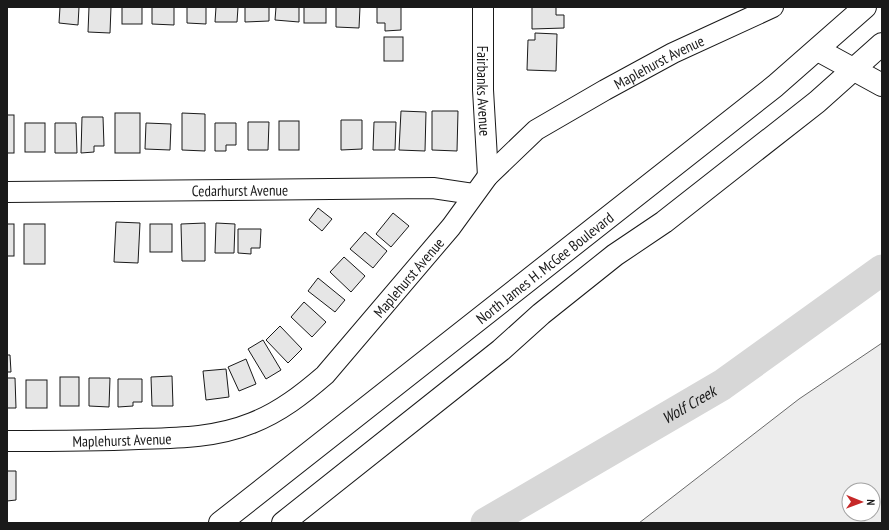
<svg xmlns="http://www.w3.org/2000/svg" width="889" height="530" font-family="'PT Sans Narrow',sans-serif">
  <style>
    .green { fill: #ededed; stroke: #6a6a6a; fill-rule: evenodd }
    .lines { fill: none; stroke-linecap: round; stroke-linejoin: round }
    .river { stroke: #d7d7d7; stroke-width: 31 }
    .building { fill: #e6e6e6; stroke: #1a1a1a }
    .minor-casing { stroke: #1a1a1a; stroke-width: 22 }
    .major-casing { stroke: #1a1a1a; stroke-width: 24 }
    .minor { stroke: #fff; stroke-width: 20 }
    .major { stroke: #fff; stroke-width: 22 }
    .labels { text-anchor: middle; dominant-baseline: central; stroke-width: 3; stroke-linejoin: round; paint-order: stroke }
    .street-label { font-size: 15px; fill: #1a1a1a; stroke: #fff }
    .water-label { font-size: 16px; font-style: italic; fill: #1a1a1a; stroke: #fff }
  </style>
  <rect width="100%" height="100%" fill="#fff"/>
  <path class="green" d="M 882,343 L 882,523 L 639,523 L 799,399 ZM 849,490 L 873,490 L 873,514 L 849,514 Z"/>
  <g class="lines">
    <path class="river" id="s1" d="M 486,523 L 722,385 L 882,270"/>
  </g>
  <g class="building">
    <path d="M 60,7 L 79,7 L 78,25 L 59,23 Z"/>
    <path d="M 89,7 L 111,7 L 110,33 L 88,32 Z"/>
    <rect x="122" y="7" width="20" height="17"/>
    <path d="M 152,7 L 174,7 L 174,25 L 152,24 Z"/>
    <path d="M 187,7 L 206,7 L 206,24 L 187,23 Z"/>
    <path d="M 216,7 L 238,7 L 237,22 L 215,22 Z"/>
    <path d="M 245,7 L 269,7 L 269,21 L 245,22 Z"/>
    <path d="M 276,7 L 299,7 L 299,22 L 275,20 Z"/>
    <rect x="304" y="7" width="22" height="16"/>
    <path d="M 336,7 L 360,7 L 359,28 L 336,27 Z"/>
    <path d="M 377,7 L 401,7 L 401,30 L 385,31 L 385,23 L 377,23 Z"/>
    <path d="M 532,7 L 556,7 L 556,15 L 564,15 L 564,28 L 532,29 Z"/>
    <path d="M 535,33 L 557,34 L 556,71 L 527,70 L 528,40 L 535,40 Z"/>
    <rect x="384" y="37" width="19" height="24"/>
    <path d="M 401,111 L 426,112 L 425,151 L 399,150 Z"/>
    <path d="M 432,111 L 458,111 L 457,151 L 432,150 Z"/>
    <rect x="115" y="113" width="25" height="40"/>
    <path d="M 182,113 L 205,114 L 205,151 L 182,150 Z"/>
    <rect x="7" y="115" width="7" height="38"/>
    <path d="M 82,117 L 103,117 L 104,146 L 94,146 L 94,152 L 81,153 Z"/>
    <path d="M 341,120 L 362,120 L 362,149 L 341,150 Z"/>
    <rect x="279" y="121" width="20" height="29"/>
    <path d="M 248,122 L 269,122 L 268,150 L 248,150 Z"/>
    <path d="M 374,122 L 396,122 L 395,150 L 373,150 Z"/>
    <rect x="25" y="123" width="20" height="29"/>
    <path d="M 55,123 L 76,123 L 77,153 L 55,153 Z"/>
    <path d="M 146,123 L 171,124 L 170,150 L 145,149 Z"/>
    <path d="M 215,123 L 236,123 L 236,145 L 226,145 L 226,151 L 215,151 Z"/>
    <path d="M 318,208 L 332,219 L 322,231 L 309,220 Z"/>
    <path d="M 393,213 L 409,226 L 391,247 L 376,234 Z"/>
    <path d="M 116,222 L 140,223 L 138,263 L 114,262 Z"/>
    <path d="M 205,223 L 205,261 L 182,261 L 181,224 Z"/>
    <path d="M 216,223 L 235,224 L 234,253 L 215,253 Z"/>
    <rect x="7" y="224" width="7" height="32"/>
    <rect x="24" y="224" width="21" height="40"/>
    <rect x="150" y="224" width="22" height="28"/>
    <path d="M 238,229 L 261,229 L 260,248 L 251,248 L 251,254 L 238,253 Z"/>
    <path d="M 365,232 L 387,251 L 373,268 L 350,249 Z"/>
    <path d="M 344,257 L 365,276 L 351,292 L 330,272 Z"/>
    <path d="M 318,278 L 345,300 L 335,312 L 308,291 Z"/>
    <path d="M 304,302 L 326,322 L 312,337 L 291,317 Z"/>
    <path d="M 280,326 L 302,349 L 288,363 L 266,340 Z"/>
    <path d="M 263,340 L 281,370 L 266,379 L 248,349 Z"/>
    <path d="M 7,355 L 10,355 L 11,372 L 7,372 Z"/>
    <path d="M 246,359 L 256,384 L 239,391 L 228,367 Z"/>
    <path d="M 226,369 L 229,397 L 206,400 L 203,371 Z"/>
    <path d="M 172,376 L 173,406 L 152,406 L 151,377 Z"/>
    <rect x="60" y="377" width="19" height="29"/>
    <path d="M 7,378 L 15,378 L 16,408 L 7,408 Z"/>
    <path d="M 89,378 L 110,378 L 109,407 L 89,406 Z"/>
    <path d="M 118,379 L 142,379 L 142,402 L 133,402 L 133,406 L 118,407 Z"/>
    <rect x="26" y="380" width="21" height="28"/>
    <path d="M 7,471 L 16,471 L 16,500 L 7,501 Z"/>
  </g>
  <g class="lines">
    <defs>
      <g id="minor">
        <path id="s2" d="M 483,7 L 483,90 L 488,176"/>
        <path id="s3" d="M 7,192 L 433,188 L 473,194"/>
        <path id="s4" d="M 7,441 C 51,441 94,441 138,439 C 177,438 215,438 252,423 C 280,412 303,394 325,375 L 451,227 L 488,176 L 536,130 L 605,90 L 673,53 L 773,7"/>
      </g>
      <g id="major">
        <path d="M 818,50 L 882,85"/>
        <path id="s5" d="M 220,523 L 775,86 L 865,7"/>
        <path d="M 283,523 L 501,350 L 541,314 L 615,255 L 664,222 L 817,102 L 882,44"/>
      </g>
    </defs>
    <use href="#minor" class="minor-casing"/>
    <use href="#major" class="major-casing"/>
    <use href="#minor" class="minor"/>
    <use href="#major" class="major"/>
  </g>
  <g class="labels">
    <g class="street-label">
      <text stroke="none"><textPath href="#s4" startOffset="799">Maplehurst Avenue</textPath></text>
      <text stroke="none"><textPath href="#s2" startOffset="84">Fairbanks Avenue</textPath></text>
      <text stroke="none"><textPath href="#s3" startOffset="233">Cedarhurst Avenue</textPath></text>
      <text stroke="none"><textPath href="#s5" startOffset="413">North James H. McGee Boulevard</textPath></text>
      <text stroke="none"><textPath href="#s4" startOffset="463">Maplehurst Avenue</textPath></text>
      <text stroke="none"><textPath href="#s4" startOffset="115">Maplehurst Avenue</textPath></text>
    </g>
    <g class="water-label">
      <text stroke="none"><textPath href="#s1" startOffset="235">Wolf Creek</textPath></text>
    </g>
  </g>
  <rect width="889" height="530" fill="none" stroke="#1a1a1a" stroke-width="16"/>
  <g transform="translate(861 502) rotate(91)"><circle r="19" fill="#ffffff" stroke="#a3a3a3"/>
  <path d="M0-3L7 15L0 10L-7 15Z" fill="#c62828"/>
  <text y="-6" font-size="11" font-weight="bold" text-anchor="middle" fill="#1a1a1a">N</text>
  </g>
</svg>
